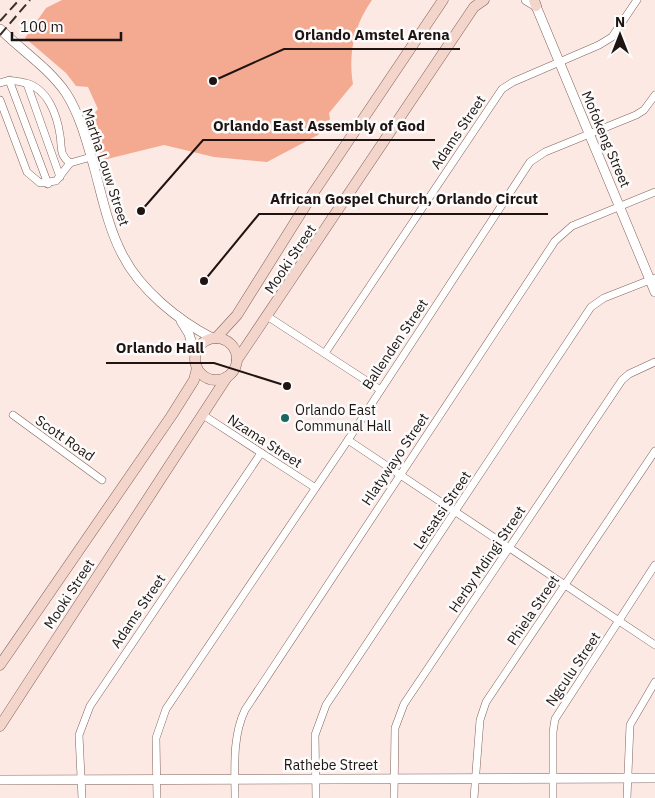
<svg xmlns="http://www.w3.org/2000/svg" width="655" height="798" font-family="'IBM Plex Sans',sans-serif">
  <style>
    .green { fill: #f4a991 }
    .lines { fill: none; stroke-linecap: round; stroke-linejoin: round }
    .minor-casing { stroke: #7f635b; stroke-width: 8 }
    .tertiary-casing { stroke: #7f635b; stroke-width: 10 }
    .secondary-casing { stroke: #7f635b; stroke-width: 11 }
    .minor { stroke: #fff; stroke-width: 7 }
    .tertiary { stroke: #fff; stroke-width: 9 }
    .secondary { stroke: #f4d5cc; stroke-width: 10 }
    .rail { stroke: #3a2e2a; stroke-width: 2; stroke-dasharray: 10 5; stroke-linecap: butt }
    .poi-dot { fill: #1a6661; stroke: #fbfbfb; stroke-width: 2 }
    .labels { text-anchor: middle; dominant-baseline: central; stroke-width: 5; stroke-linejoin: round; paint-order: stroke }
    .street-label { font-size: 14px; fill: #1f1411; stroke: #fbfbfb }
    .poi-label { font-size: 14px; fill: #1f1411; stroke: #fbfbfb; text-anchor: start }
    .leader { fill: none; stroke: #1f1411; stroke-width: 2 }
    .callout-dot { fill: #1f1411; stroke: #fbfbfb; stroke-width: 2 }
    .callout-label { font-size: 15px; text-anchor: middle; font-weight: bold; fill: #1f1411; stroke: #fbfbfb; stroke-width: 5; stroke-linejoin: round; paint-order: stroke }
  </style>
  <rect width="100%" height="100%" fill="#fde9e3"/>
  <path class="green" d="M 62,0 L 372,0 C 354,25 348,54 353,84 L 329,113 L 330,119 L 318,135 L 267,162 L 214,157 L 164,145 L 103,160 C 98,145 85,122 98,109 L 88,87 L 76,86 L 66,73 L 25,38 L 46,8 Z"/>
  <g class="lines">
    <defs>
      <g id="minor">
        <path d="M 9,80 L 48,184"/>
        <path d="M 0,83 C 9,79 17,81 26,83 C 48,89 57,115 60,135 C 62,147 59,155 70,163 L 56,181 L 40,183 L 27,172 L 0,100"/>
        <path d="M 27,84 L 60,177"/>
        <path d="M 70,163 L 91,157"/>
        <path d="M 267,316 L 379,389"/>
        <path d="M 325,353 L 502,89 L 513,82 L 599,45 L 612,37 L 637,0"/>
        <path d="M 13,415 L 102,480"/>
        <path d="M 203,415 L 314,487"/>
        <path d="M 348,440 L 655,645"/>
        <path d="M 82,798 L 79,735 L 90,706 L 261,453"/>
        <path d="M 157,798 L 156,738 L 166,709 L 348,440 L 530,162 L 545,152 L 636,115 L 644,110 L 655,95"/>
        <path d="M 235,798 C 235,769 232,737 245,710 L 555,241 L 572,226 L 655,192"/>
        <path d="M 316,798 L 315,735 L 326,705 L 591,307 L 604,298 L 655,278"/>
        <path d="M 394,798 L 395,728 L 404,704 L 622,380 L 629,374 L 655,362"/>
        <path d="M 474,798 L 480,720 L 486,702 L 655,451"/>
        <path d="M 553,798 L 553,732 L 555,719 L 655,565"/>
        <path d="M 627,798 L 630,725 L 655,682"/>
      </g>
      <g id="tertiary">
        <path d="M 526,0 L 536,6 L 655,292"/>
        <path d="M 0,29 C 21,50 49,68 66,93 C 80,115 87,142 94,167 C 102,196 108,227 122,254 C 140,290 178,320 212,338"/>
        <path d="M 181,321 L 189,334 L 195,354"/>
        <path d="M 0,780 L 655,778"/>
      </g>
      <g id="secondary">
        <path d="M 534,0 L 536,6"/>
        <path d="M 216,338 L 237,315 L 314,192 L 443,0"/>
        <circle cx="216" cy="359" r="21"/>
        <path d="M 237,360 L 474,7 L 484,0"/>
        <path d="M 0,665 L 172,415 L 194,380 L 197,368"/>
        <path d="M 0,726 L 227,377"/>
      </g>
    </defs>
    <use href="#minor" class="minor-casing"/>
    <use href="#tertiary" class="tertiary-casing"/>
    <use href="#secondary" class="secondary-casing"/>
    <use href="#minor" class="minor"/>
    <use href="#tertiary" class="tertiary"/>
    <use href="#secondary" class="secondary"/>
    <g class="rail">
      <path d="M 0,21 L 19,0"/>
      <path d="M 0,35 L 30,0"/>
    </g>
  </g>
  <circle class="poi-dot" cx="285" cy="418" r="5"/>
  <g class="labels">
    <g class="street-label">
      <text transform="translate(458 132) rotate(-56)">Adams Street</text>
      <text transform="translate(606 139) rotate(67)">Mofokeng Street</text>
      <text transform="translate(106 167) rotate(72)">Martha Louw Street</text>
      <text transform="translate(290 259) rotate(-56)">Mooki Street</text>
      <text transform="translate(395 344) rotate(-56)">Ballenden Street</text>
      <text transform="translate(65 438) rotate(35)">Scott Road</text>
      <text transform="translate(265 441) rotate(33)">Nzama Street</text>
      <text transform="translate(395 459) rotate(-56)">Hlatywayo Street</text>
      <text transform="translate(442 510) rotate(-56)">Letsatsi Street</text>
      <text transform="translate(487 559) rotate(-56)">Herby Mdingi Street</text>
      <text transform="translate(69 594) rotate(-57)">Mooki Street</text>
      <text transform="translate(533 610) rotate(-56)">Phiela Street</text>
      <text transform="translate(138 611) rotate(-56)">Adams Street</text>
      <text transform="translate(573 669) rotate(-56)">Ngculu Street</text>
      <text x="331" y="765">Rathebe Street</text>
    </g>
    <g class="poi-label">
      <text x="295" y="410">Orlando East<tspan x="295" dy="16">Communal Hall</tspan></text>
    </g>
  </g>
  <path class="leader" d="M213 81L284 49H460M141 211L203 140H435M204 281L259 214H548M287 386L214 363H106"/>
  <g class="callout-dot">
    <circle cx="213" cy="81" r="5"/>
    <circle cx="141" cy="211" r="5"/>
    <circle cx="204" cy="281" r="5"/>
    <circle cx="287" cy="386" r="5"/>
  </g>
  <g class="callout-label">
    <text x="372" y="40">Orlando Amstel Arena</text>
    <text x="319" y="131">Orlando East Assembly of God</text>
    <text x="404" y="204">African Gospel Church, Orlando Circut</text>
    <text x="160" y="353">Orlando Hall</text>
  </g>
  <g transform="translate(620 35)" stroke="#fbfbfb" stroke-width="4" paint-order="stroke">
  <path d="M0-4L9 19L0 12L-9 19Z" fill="#1f1411"/>
  <text y="-8" font-size="14" font-weight="bold" text-anchor="middle" fill="#1f1411">N</text>
  </g>
  <path d="M12 32v8h109v-8" fill="none" stroke="#1f1411" stroke-width="2.5"/>
  <text x="20" y="32" font-size="15" fill="#1f1411" stroke="#fbfbfb" stroke-width="4" paint-order="stroke">100 m</text>
</svg>
